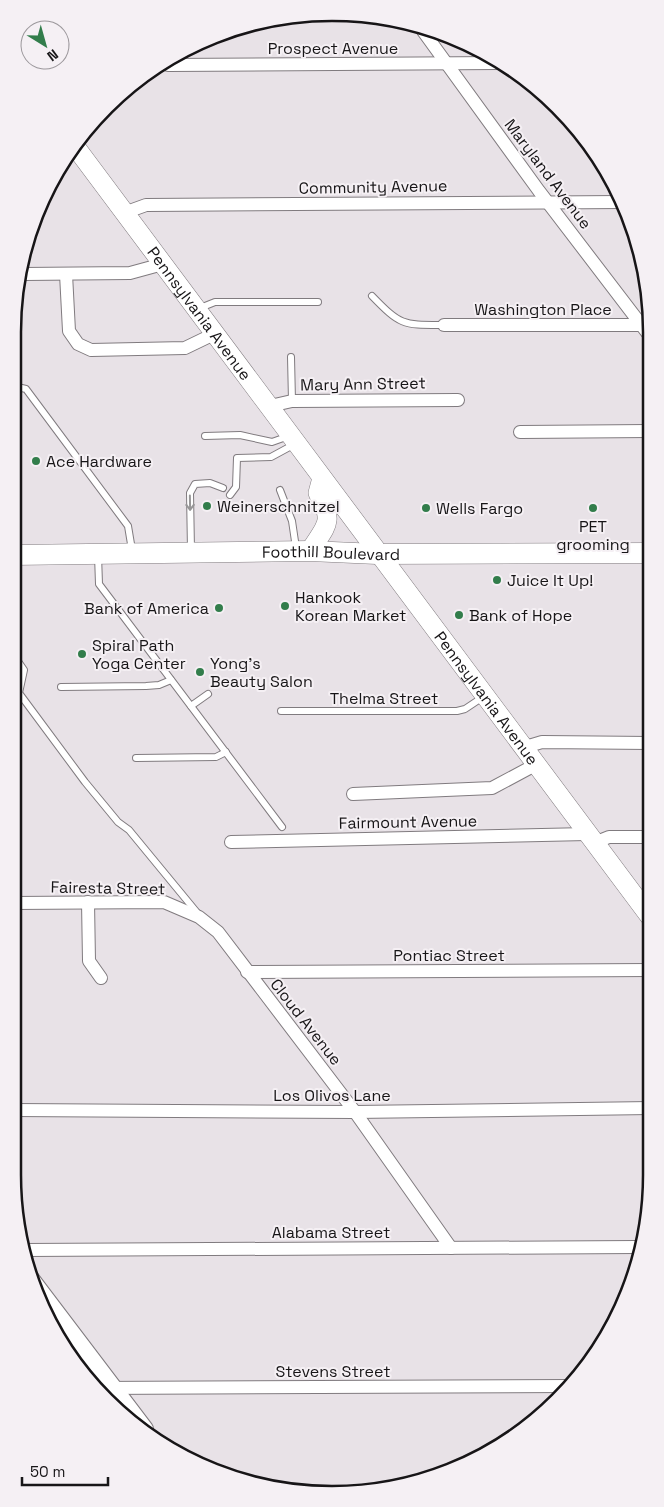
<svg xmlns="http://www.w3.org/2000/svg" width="664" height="1507" font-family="'Space Grotesk',sans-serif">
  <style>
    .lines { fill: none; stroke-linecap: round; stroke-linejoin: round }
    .service-casing { stroke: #807b7f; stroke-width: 8 }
    .minor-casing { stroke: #807b7f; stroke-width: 14 }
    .tertiary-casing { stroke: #807b7f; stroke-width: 18 }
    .secondary-casing { stroke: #807b7f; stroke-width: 20 }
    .primary-casing { stroke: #807b7f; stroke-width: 21 }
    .service { stroke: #fff; stroke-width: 6 }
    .minor { stroke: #fff; stroke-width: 12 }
    .tertiary { stroke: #fff; stroke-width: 16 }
    .secondary { stroke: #fff; stroke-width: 19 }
    .primary { stroke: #fff; stroke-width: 20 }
    .oneway { stroke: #979697 }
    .poi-dot { fill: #327d4b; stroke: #f5f0f4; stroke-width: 2 }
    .labels { text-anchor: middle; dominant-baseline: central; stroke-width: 4; stroke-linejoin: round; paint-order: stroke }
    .street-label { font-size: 16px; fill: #171517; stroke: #f5f0f4 }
    .poi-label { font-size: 16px; fill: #171517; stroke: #f5f0f4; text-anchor: start }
    .rim { fill: none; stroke: #171517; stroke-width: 2.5 }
  </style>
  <rect width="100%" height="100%" fill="#e8e2e7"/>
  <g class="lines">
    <defs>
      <g id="service">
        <path d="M 372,296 C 401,326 403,325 444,325"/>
        <path d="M 200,308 L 215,302 L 318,302"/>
        <path d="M 291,357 L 292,401"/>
        <path d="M 13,386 L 26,389 L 128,526 L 132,550"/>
        <path d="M 205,436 L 240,435 L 272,442 L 289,436"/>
        <path d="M 280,490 L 292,521 L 296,548"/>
        <path d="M 230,495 L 236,487 L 237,458 L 271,457 L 295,444"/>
        <path d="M 191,550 L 190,493 L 195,484 L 210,483 L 223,488"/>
        <path d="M 98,555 L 99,584 L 282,827"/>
        <path d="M 13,654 L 24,670 L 19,693 L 85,782 L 118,822 L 129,830 L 199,915"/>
        <path d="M 61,687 L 146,686 L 159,685 L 171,680"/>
        <path d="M 191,706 L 208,694"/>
        <path d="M 281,711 L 457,711 L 465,709 L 483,697"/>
        <path d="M 136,758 L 216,757 L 226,752"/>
        <path d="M 13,772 L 16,777"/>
      </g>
      <g id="minor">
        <path d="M 423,31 L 539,191 L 649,335"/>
        <path d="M 168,65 L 499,63"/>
        <path d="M 124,213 L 146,205 L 622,202"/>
        <path d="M 24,274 L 130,273 L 163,264"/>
        <path d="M 66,274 L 69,331 L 78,344 L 91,350 L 185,348 L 214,334"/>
        <path d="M 444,325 L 641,325"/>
        <path d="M 270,406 L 292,401 L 458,400"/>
        <path d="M 520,432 L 649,431"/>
        <path d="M 522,748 L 542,742 L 650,743"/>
        <path d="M 353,794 L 492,788 L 535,765"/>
        <path d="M 231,842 L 587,834"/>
        <path d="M 594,843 L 609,837 L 650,837"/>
        <path d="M 88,902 L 89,961 L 101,978"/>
        <path d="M 13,903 L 164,902 L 199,917 L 218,932 L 355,1112 L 451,1248"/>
        <path d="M 247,972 L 651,970"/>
        <path d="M 13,1110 L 355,1112 L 651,1108"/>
        <path d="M 25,1250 L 637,1247"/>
        <path d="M 95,1388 L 572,1386"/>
      </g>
      <path id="tertiary" d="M 29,1276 L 145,1429"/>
      <g id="secondary">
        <path id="s1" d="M 77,149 L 651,918"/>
        <path d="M 310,551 C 326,525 335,523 318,493 L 322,478"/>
      </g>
      <g id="primary">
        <path id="s2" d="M 13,555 L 310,551 L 377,554 L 650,553"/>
      </g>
    </defs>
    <use href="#service" class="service-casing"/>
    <use href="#minor" class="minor-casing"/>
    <use href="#tertiary" class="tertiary-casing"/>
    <use href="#secondary" class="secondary-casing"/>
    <use href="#primary" class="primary-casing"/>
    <use href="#service" class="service"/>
    <use href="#minor" class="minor"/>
    <use href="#tertiary" class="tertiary"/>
    <use href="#secondary" class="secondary"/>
    <use href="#primary" class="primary"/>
  </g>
  <defs><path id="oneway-shaft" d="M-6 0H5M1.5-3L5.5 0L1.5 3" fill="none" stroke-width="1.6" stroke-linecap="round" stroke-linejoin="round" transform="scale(1.25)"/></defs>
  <use class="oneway" href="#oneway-shaft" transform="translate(190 503) rotate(89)"/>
  <g class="poi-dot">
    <circle cx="36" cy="461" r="5"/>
    <circle cx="207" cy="506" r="5"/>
    <circle cx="426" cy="508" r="5"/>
    <circle cx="593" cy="508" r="5"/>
    <circle cx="497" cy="580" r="5"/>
    <circle cx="285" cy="606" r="5"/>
    <circle cx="219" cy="608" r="5"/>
    <circle cx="459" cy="615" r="5"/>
    <circle cx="82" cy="654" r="5"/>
    <circle cx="200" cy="672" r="5"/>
  </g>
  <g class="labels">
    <g class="street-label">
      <text x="333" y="48">Prospect Avenue</text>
      <text transform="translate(548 174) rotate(53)">Maryland Avenue</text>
      <text transform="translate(373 187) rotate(-1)">Community Avenue</text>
      <text x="543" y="309">Washington Place</text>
      <text stroke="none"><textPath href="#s1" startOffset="205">Pennsylvania Avenue</textPath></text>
      <text transform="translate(363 384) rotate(-1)">Mary Ann Street</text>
      <text stroke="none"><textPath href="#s2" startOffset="318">Foothill Boulevard</textPath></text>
      <text x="384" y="698">Thelma Street</text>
      <text stroke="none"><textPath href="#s1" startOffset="685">Pennsylvania Avenue</textPath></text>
      <text transform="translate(408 822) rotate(-1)">Fairmount Avenue</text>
      <text transform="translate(108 888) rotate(1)">Fairesta Street</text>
      <text x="449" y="955">Pontiac Street</text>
      <text transform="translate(306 1022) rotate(52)">Cloud Avenue</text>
      <text x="332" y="1095">Los Olivos Lane</text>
      <text x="331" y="1232">Alabama Street</text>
      <text x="333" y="1371">Stevens Street</text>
    </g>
    <g class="poi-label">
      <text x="46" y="461">Ace Hardware</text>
      <text x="217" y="506">Weinerschnitzel</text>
      <text x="436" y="508">Wells Fargo</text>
      <text x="593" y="526" text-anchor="middle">PET<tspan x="593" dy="18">grooming</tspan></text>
      <text x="507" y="580">Juice It Up!</text>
      <text x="295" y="597">Hankook<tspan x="295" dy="18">Korean Market</tspan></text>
      <text x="209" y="608" text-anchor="end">Bank of America</text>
      <text x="469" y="615">Bank of Hope</text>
      <text x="92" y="645">Spiral Path<tspan x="92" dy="18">Yoga Center</tspan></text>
      <text x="210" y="663">Yong's<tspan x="210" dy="18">Beauty Salon</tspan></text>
    </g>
  </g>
  <path d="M0 0H664V1507H0ZM332 21H332A311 311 0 0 1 643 332V1175A311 311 0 0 1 332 1486H332A311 311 0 0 1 21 1175V332A311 311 0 0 1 332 21Z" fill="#f5f0f4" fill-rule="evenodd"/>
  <path class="rim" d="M332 21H332A311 311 0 0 1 643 332V1175A311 311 0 0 1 332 1486H332A311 311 0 0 1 21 1175V332A311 311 0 0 1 332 21Z"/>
  <g transform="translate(45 45) rotate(143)"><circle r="24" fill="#f5f0f4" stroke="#9c989c"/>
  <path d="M0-4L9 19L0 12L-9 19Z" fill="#327d4b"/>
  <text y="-8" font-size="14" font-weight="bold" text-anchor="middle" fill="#171517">N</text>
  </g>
  <path d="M22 1477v8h86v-8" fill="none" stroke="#171517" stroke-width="2.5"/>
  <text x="30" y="1477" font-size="15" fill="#171517" stroke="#f5f0f4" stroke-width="4" paint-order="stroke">50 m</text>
</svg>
